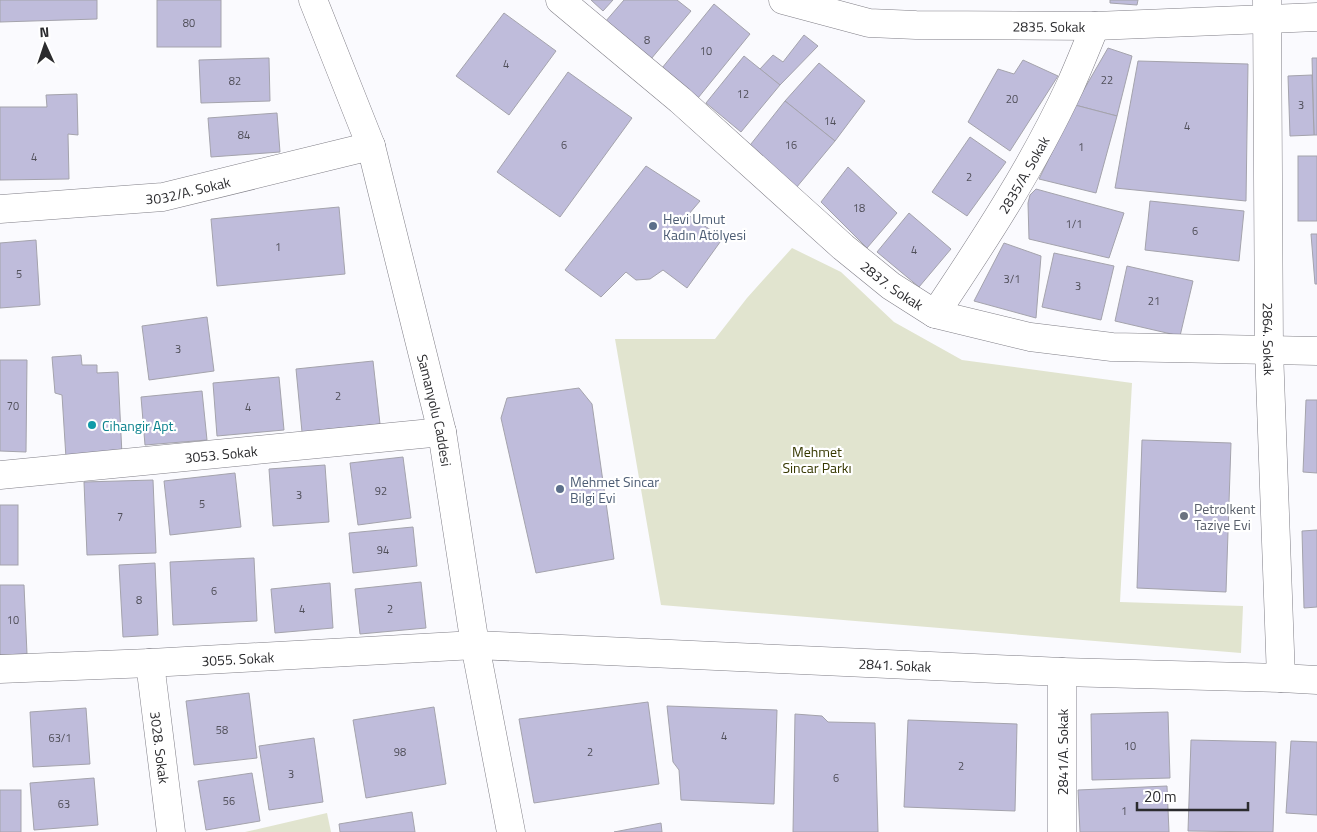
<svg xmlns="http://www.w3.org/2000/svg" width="1317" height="832" font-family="'Titillium Web',sans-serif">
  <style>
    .green { fill: #e1e4cf }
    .building { fill: #bfbcdb; stroke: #a4a3ac }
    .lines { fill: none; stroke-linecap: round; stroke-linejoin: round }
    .minor-casing { stroke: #807f87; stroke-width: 29 }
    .minor { stroke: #fff; stroke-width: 28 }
    .service-dot { fill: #5c6f8a; stroke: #fff; stroke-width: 2 }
    .culture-dot { fill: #0f9aa8; stroke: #fff; stroke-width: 2 }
    .worship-dot { fill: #6b7280; stroke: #fff; stroke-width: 2 }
    .labels { text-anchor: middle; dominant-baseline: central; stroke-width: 4.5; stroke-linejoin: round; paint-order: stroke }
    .number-label { font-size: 11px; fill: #504f59 }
    .street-label { font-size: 14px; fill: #2b2b2e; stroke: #fff }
    .service-label { font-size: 14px; fill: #4e5e75; stroke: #fff; text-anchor: start }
    .culture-label { font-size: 14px; fill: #0d838f; stroke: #fff; text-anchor: start }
    .park-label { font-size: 14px; fill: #363800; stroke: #fff }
    .worship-label { font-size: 14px; fill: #5b616d; stroke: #fff; text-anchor: start }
  </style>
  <rect width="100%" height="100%" fill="#fafafe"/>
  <g class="green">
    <path d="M 792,248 L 841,272 L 894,322 L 962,360 L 1132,383 L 1120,602 L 1243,606 L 1241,653 L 661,605 L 615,339 L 715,339 L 747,298 Z"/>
    <path d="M 327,813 L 331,832 L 245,832 Z"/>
  </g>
  <g class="building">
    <path d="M 0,0 L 97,0 L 97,19 L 0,22 Z"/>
    <rect x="157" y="0" width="64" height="47"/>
    <path d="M 591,0 L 613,0 L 603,11 Z"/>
    <path d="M 624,0 L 677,0 L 691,11 L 651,59 L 605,22 Z"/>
    <path d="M 1110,0 L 1138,0 L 1137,5 L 1110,3 Z"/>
    <path d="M 714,4 L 750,34 L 698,98 L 662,68 Z"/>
    <path d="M 504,13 L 556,51 L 509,115 L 456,76 Z"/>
    <path d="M 804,35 L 818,46 L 780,85 L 760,69 L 773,55 L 783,62 Z"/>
    <path d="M 1108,48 L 1132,56 L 1117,116 L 1075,105 Z"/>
    <path d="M 744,56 L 780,85 L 741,132 L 706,103 Z"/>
    <path d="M 269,58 L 270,101 L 201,103 L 199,60 Z"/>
    <path d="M 1312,58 L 1317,58 L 1317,135 L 1314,135 Z"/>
    <path d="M 1023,60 L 1058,76 L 1010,151 L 968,122 L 998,69 L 1014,74 Z"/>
    <path d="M 1138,61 L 1248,64 L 1246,201 L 1115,188 Z"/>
    <path d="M 819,63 L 865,101 L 835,141 L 785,101 Z"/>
    <path d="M 568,72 L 632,118 L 560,217 L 497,172 Z"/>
    <path d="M 1312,75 L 1314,135 L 1290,136 L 1288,76 Z"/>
    <path d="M 77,94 L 78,135 L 68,134 L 69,179 L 0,180 L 0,107 L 47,107 L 46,95 Z"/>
    <path d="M 785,101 L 835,141 L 796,188 L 747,149 Z"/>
    <path d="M 1075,105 L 1117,116 L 1096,193 L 1039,179 Z"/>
    <path d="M 277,113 L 280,152 L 211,157 L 208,118 Z"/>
    <path d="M 970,137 L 1006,162 L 967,216 L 932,192 Z"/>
    <rect x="1298" y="156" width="19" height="65"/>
    <path d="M 646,166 L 700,201 L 688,215 L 723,238 L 687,288 L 663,270 L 650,279 L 636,280 L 626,272 L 601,297 L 565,270 Z"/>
    <path d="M 848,167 L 897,213 L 867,248 L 821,202 Z"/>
    <path d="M 1036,189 L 1124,213 L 1109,258 L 1029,239 L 1028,203 L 1030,195 Z"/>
    <path d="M 1150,201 L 1244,211 L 1239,261 L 1145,250 Z"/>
    <path d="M 339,207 L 345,274 L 217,286 L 211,219 Z"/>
    <path d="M 909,213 L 951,249 L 919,287 L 877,252 Z"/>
    <path d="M 1311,234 L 1317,234 L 1317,284 L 1315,284 Z"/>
    <path d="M 36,240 L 40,305 L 0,308 L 0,243 Z"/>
    <path d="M 1004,243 L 1041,256 L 1036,318 L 974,301 Z"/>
    <path d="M 1054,253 L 1114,266 L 1101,320 L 1042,307 Z"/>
    <path d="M 1127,266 L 1193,281 L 1180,336 L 1115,321 Z"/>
    <path d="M 207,317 L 214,371 L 149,380 L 142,326 Z"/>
    <path d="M 81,355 L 82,365 L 97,365 L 97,373 L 118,372 L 122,455 L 66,458 L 62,395 L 55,393 L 52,357 Z"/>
    <path d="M 0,360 L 27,360 L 26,452 L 0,451 Z"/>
    <path d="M 373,361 L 380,424 L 302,432 L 296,369 Z"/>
    <path d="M 279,377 L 284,430 L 217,436 L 213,383 Z"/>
    <path d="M 579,388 L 592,404 L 614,559 L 536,573 L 501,418 L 507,398 Z"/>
    <path d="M 202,391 L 207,440 L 145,445 L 141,397 Z"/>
    <path d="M 1306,400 L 1317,400 L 1317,473 L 1303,472 Z"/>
    <path d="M 1142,440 L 1231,443 L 1226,592 L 1137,588 Z"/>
    <path d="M 403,457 L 411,518 L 358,525 L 350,463 Z"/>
    <path d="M 325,465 L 329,522 L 273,526 L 269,469 Z"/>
    <path d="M 235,473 L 241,527 L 170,535 L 164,481 Z"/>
    <path d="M 153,480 L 156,553 L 87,555 L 84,482 Z"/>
    <rect x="0" y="505" width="18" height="60"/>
    <path d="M 413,527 L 417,566 L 353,573 L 349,533 Z"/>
    <path d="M 1317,530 L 1317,607 L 1304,608 L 1302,531 Z"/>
    <path d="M 254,558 L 257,621 L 173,625 L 170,562 Z"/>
    <path d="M 155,563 L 158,635 L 123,637 L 119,565 Z"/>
    <path d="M 421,582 L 426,628 L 360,634 L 355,589 Z"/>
    <path d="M 330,583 L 333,628 L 275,633 L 271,589 Z"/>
    <path d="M 0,585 L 24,585 L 27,654 L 0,655 Z"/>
    <path d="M 249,693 L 257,758 L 194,765 L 186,701 Z"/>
    <path d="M 648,702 L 659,784 L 534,803 L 519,719 Z"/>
    <path d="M 667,706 L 777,710 L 774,804 L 681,800 L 679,770 L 673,762 Z"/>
    <path d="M 434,707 L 446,784 L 366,798 L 353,720 Z"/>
    <path d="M 86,708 L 90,764 L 33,767 L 30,712 Z"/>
    <path d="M 1168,712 L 1170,778 L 1092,780 L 1091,714 Z"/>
    <path d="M 795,714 L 822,716 L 828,722 L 875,723 L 878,832 L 793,832 Z"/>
    <path d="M 908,720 L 1017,724 L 1015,811 L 904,807 Z"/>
    <path d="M 314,738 L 323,802 L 269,810 L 259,746 Z"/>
    <path d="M 1191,740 L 1276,742 L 1273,832 L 1188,831 Z"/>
    <path d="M 1291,741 L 1317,742 L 1317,815 L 1286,813 Z"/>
    <path d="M 252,773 L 260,821 L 206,830 L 198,781 Z"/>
    <path d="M 94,778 L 98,825 L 34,830 L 30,783 Z"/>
    <path d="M 1167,786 L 1169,832 L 1080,832 L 1078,790 Z"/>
    <rect x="0" y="790" width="21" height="42"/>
    <path d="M 412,812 L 415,832 L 340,832 L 339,824 Z"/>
    <path d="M 661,823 L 662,832 L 614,832 Z"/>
  </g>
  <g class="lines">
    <defs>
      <g id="minor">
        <path id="s1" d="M 313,0 L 371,146 L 442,432 L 475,645 L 511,832"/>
        <path id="s2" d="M 560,0 L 680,100 L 843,247 L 891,286 L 935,314 L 1030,337 L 1112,347 L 1317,351"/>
        <path id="s3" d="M 783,0 L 869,23 L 916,25 L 1095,26 L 1317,17"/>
        <path id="s4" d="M 1267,0 L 1269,350 L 1281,678"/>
        <path id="s5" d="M 0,209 L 163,197 L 371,146"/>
        <path id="s6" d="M 935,314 C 984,241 1033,166 1070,86 C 1079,66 1087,46 1095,26"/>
        <path id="s7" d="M 0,475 L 442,432"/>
        <path id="s8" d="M 150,663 L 171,832"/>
        <path id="s9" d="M 0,669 L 150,663 L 475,645 L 1062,672 L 1281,678 L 1317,680"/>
        <path d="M 1062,672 L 1062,832"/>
      </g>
    </defs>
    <use href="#minor" class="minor-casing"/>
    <use href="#minor" class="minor"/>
  </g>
  <g class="service-dot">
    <circle cx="653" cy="226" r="5"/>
    <circle cx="560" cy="489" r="5"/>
  </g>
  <circle class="culture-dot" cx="92" cy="425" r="5"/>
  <circle class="worship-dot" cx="1184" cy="516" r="5"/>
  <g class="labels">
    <g class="number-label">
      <text x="189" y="23">80</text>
      <text x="647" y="40">8</text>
      <text x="706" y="51">10</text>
      <text x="506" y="64">4</text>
      <text x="1107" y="80">22</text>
      <text x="235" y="81">82</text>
      <text x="743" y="94">12</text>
      <text x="1012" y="99">20</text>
      <text x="1301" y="105">3</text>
      <text x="830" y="121">14</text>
      <text x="1187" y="126">4</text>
      <text x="244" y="135">84</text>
      <text x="564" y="145">6</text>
      <text x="791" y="145">16</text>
      <text x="1081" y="147">1</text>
      <text x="34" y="157">4</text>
      <text x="969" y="177">2</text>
      <text x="859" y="208">18</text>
      <text x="1074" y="224">1/1</text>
      <text x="1195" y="231">6</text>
      <text x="278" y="247">1</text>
      <text x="914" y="250">4</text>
      <text x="19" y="274">5</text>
      <text x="1012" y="279">3/1</text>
      <text x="1078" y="286">3</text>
      <text x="1154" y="301">21</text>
      <text x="178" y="349">3</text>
      <text x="338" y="396">2</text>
      <text x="13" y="406">70</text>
      <text x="248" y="407">4</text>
      <text x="381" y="491">92</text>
      <text x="299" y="495">3</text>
      <text x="202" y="504">5</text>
      <text x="120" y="517">7</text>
      <text x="383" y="550">94</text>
      <text x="214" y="591">6</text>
      <text x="139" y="600">8</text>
      <text x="302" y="609">4</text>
      <text x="390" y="609">2</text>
      <text x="13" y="620">10</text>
      <text x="222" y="730">58</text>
      <text x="724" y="736">4</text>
      <text x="60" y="738">63/1</text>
      <text x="1130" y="746">10</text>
      <text x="400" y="752">98</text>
      <text x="590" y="752">2</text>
      <text x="961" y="766">2</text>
      <text x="291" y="774">3</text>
      <text x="836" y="778">6</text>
      <text x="229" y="801">56</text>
      <text x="64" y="804">63</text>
      <text x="1124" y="811">1</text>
    </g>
    <g class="street-label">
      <text stroke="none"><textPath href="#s3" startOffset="269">2835. Sokak</textPath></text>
      <text stroke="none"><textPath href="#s6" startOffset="165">2835/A. Sokak</textPath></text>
      <text stroke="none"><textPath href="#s5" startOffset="189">3032/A. Sokak</textPath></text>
      <text stroke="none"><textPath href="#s2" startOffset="438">2837. Sokak</textPath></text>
      <text stroke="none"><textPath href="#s4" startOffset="339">2864. Sokak</textPath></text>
      <text stroke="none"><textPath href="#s1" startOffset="429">Samanyolu Caddesi</textPath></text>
      <text stroke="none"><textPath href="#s7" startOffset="222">3053. Sokak</textPath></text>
      <text stroke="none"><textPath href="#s9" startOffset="238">3055. Sokak</textPath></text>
      <text stroke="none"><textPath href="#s9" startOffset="896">2841. Sokak</textPath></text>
      <text stroke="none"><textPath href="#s8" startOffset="85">3028. Sokak</textPath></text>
      <text transform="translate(1062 752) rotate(-90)">2841/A. Sokak</text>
    </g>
    <g class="service-label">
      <text x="663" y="218">Hevi Umut<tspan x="663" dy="16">Kadın Atölyesi</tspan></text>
      <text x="570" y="481">Mehmet Sincar<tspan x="570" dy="16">Bilgi Evi</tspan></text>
    </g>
    <g class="culture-label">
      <text x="102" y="425">Cihangir Apt.</text>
    </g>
    <g class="park-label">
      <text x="817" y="451">Mehmet<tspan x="817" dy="16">Sincar Parkı</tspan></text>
    </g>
    <g class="worship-label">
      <text x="1194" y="508">Petrolkent<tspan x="1194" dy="16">Taziye Evi</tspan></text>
    </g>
  </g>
  <g transform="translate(45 45) rotate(357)" stroke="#ffffff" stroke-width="4" paint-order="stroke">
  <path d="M0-4L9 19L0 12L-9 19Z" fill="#2b2b2e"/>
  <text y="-8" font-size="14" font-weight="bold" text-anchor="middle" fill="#2b2b2e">N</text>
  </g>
  <path d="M1137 802v8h111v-8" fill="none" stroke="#2b2b2e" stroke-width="2.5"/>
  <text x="1144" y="802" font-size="15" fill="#2b2b2e" stroke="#ffffff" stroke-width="4" paint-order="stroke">20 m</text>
</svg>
